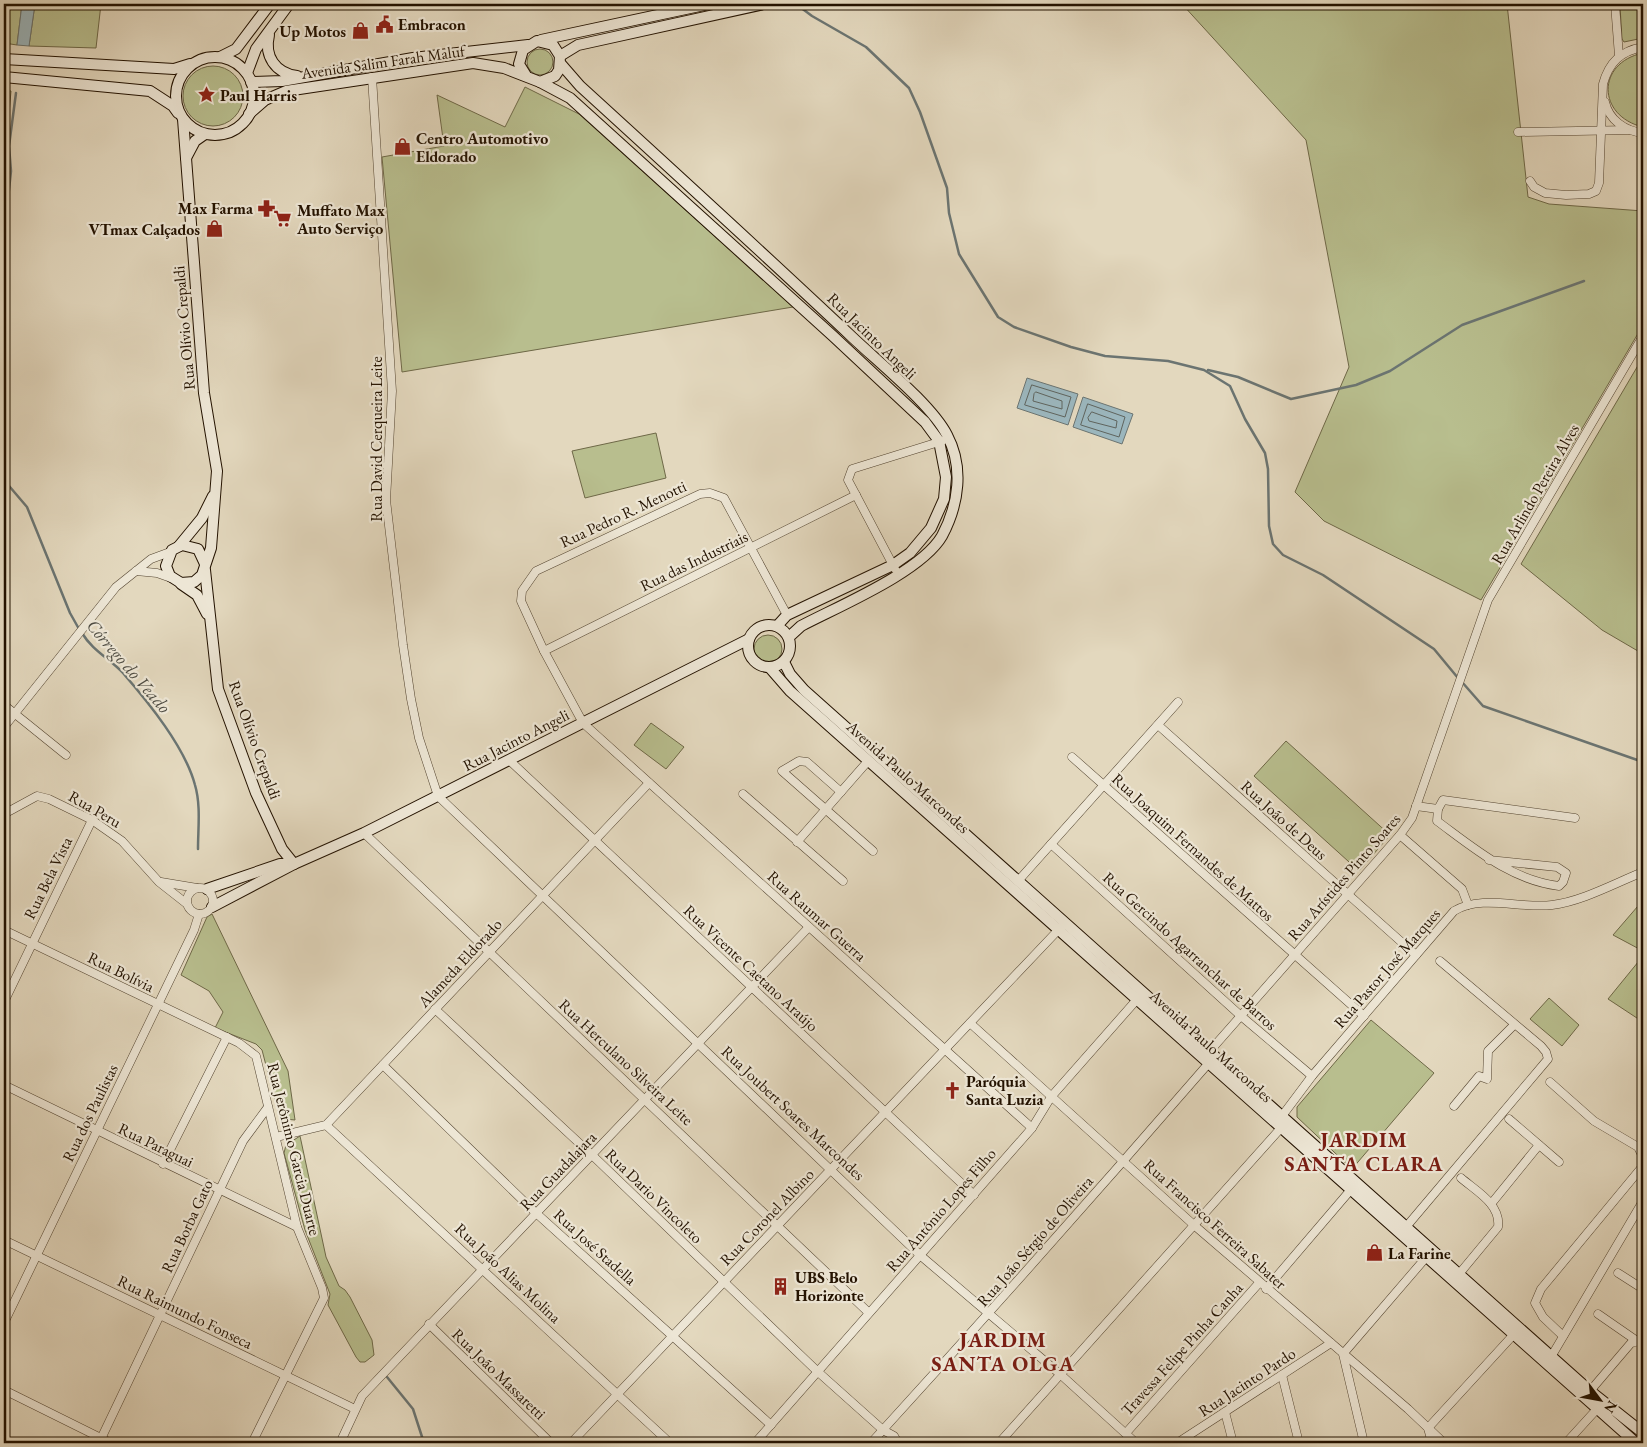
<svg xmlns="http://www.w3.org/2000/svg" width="1647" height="1447" font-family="'EB Garamond',serif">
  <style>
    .green { fill: #b8be8e; stroke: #6e6847 }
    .water { fill: #9bb6bd; stroke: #6b7471 }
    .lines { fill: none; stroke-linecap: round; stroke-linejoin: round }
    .shore { stroke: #5f645e; stroke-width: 1 }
    .stream { stroke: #6b7471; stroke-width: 2.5 }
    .street-casing { stroke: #534430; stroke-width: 9 }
    .secondary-casing { stroke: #231200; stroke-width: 12 }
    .street { stroke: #ede6d5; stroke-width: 8 }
    .secondary { stroke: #ede6d5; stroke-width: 10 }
    .labels { text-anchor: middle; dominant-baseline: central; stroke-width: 4.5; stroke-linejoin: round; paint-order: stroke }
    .poi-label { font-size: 16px; font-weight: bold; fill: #231200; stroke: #ede6d5; text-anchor: start }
    .street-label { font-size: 16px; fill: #231200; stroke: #ede6d5 }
    .water-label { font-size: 18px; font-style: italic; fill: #4d4b42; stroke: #ede6d5 }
    .district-label { font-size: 21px; font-weight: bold; letter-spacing: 1px; fill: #7a1f14; stroke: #ede6d5 }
  </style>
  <rect width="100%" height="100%" fill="#e3d8be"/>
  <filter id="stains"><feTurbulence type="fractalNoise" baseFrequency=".004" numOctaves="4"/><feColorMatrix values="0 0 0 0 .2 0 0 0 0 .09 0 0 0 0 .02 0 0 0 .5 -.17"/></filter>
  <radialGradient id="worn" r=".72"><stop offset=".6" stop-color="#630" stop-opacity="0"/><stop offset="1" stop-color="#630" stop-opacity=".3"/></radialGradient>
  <g class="green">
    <path d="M 4,4 L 22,4 L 17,45 L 4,43 Z"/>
    <path d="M 35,4 L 101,4 L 96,48 L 29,46 Z"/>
    <path d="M 1182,4 L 1507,4 L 1528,197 L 1549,204 L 1643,211 L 1643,325 L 1481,600 L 1324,521 L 1295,492 L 1349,367 L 1306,140 Z"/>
    <path d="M 1635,4 L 1643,4 L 1643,38 L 1624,42 L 1622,39 L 1620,6 Z"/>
    <circle cx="540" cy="62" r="13"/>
    <path d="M 1643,53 L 1643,127 C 1597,116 1596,63 1643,53 Z"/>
    <circle cx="213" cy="96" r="30"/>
    <path d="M 525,87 L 579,114 L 793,307 L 402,372 L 382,157 L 444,146 L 437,95 L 505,127 Z"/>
    <path d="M 4,90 L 11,91 L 4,171 Z"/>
    <path d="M 1643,357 L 1643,654 L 1602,630 L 1521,564 Z"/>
    <path d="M 656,433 L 666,478 L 585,498 L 572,451 Z"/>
    <circle cx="768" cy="649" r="14"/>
    <path d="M 651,723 L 684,747 L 666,769 L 634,745 Z"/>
    <path d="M 1286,741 L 1390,835 L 1359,871 L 1254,776 Z"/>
    <path d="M 1638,906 L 1643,907 L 1643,951 L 1613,935 Z"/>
    <path d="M 212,914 L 288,1071 L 295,1120 L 284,1119 L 279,1115 L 262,1050 L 256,1044 L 215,1028 L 223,1012 L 209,991 L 181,975 L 207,917 Z"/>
    <path d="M 1643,956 L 1643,1022 L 1608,999 Z"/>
    <path d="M 1549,998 L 1579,1025 L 1562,1046 L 1530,1019 Z"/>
    <path d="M 1371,1020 L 1434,1073 L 1352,1169 L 1297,1117 L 1297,1107 Z"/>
    <path d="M 300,1136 L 326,1257 L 339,1286 L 345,1290 L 350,1297 L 372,1340 L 374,1355 L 365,1362 L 360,1362 L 356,1357 L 328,1305 L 330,1294 L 305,1230 L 284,1153 L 286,1145 Z"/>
  </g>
  <g class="water">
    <path d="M 22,4 L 35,4 L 29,46 L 17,45 Z"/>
    <path d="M 1027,378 L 1078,394 L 1068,425 L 1017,408 Z"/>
    <path d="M 1083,397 L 1133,414 L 1122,444 L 1073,427 Z"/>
  </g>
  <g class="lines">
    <g class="shore">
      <path d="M 1032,385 L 1071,397 L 1065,417 L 1025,405 Z"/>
      <path d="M 1036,392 L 1062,401 L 1062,409 L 1033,401 L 1034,394 Z"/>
      <path d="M 1088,404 L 1125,417 L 1119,437 L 1081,425 Z"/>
      <path d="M 1092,412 L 1117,421 L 1116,428 L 1089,421 L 1088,418 Z"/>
    </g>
    <g class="stream">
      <path d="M 796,4 L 812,16 L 866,47 L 909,88 L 920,112 L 947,188 L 949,213 L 959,254 L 998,317 L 1014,327 L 1071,347 L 1105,356 L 1168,361 L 1204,370 L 1230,386 L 1245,419 L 1265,453 L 1268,469 L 1269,526 L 1273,544 L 1283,555 L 1323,575 L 1434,649 L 1458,678"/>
      <path d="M 4,235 L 11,171 L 9,146 L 16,93"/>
      <path d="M 1208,370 L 1238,377 L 1291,399 L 1356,385 L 1390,371 L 1462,325 L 1584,281"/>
      <path d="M 4,480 L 27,507 L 70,613 L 79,629"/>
      <path d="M 82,633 C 92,650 110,659 123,673 C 148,702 185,747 195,785 C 201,805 198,829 198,849"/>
      <path d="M 1462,682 L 1483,706 L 1643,762"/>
      <path d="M 387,1377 L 413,1409 L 424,1443"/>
    </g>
    <defs>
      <g id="street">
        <path d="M 1615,4 L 1619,56"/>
        <path d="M 372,77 L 392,391 L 386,500 L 403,645 L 411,699 L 419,738 L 438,796 L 921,1256 L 1060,1374 L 1136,1443"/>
        <path d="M 1605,102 C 1609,120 1625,131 1643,133"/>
        <path d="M 1518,132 L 1629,130"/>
        <path d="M 1530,181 L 1534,187 L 1545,193 L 1566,195 L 1589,194 L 1596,191 L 1599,183 L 1603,84 C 1609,62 1621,51 1643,47"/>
        <path d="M 895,569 L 848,480 L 852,469 L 942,441"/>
        <path d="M 136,571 L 157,573 L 171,578"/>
        <path d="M 787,615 L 724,498 L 710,493 L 700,494 L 536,571 L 522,591 L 521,601 L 544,651 L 583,723 L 1032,1128"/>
        <path d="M 544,651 L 856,495"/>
        <path d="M 4,705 L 66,755"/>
        <path d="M 1158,725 L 1416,955"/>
        <path d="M 4,727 L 116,587 L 151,559 L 170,552"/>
        <path d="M 1072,757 L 1364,1016"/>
        <path d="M 509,760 L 974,1195"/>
        <path d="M 841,792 L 807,762 L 799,761 L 782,771 L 873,851"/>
        <path d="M 743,794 L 843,881"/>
        <path d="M 1416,806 L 1438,809 L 1437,821 C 1475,849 1511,880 1559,886 L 1563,882 L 1566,873 L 1557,867 L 1489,860"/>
        <path d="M 1438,809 L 1443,800 L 1575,818"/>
        <path d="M 4,814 L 37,796 L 49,799 L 92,820 L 122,841 L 159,882 L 187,904"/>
        <path d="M 364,833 L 868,1312"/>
        <path d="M 1400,835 L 1462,889 L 1468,905"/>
        <path d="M 797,842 L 868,761"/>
        <path d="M 1051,844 L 1241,1016 L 1312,1076"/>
        <path d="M 1018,881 L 1178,702"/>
        <path d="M 161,882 L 197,888"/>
        <circle cx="200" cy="901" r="13"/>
        <path d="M 4,930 L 239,1043 L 256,1056 L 297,1227 L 322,1288 L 324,1298 L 252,1443"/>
        <path d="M 4,1002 L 92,820"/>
        <path d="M 435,1009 L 592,1155 L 817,1371 L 883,1430 L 894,1436 L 898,1443"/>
        <path d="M 970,1023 L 1195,1226 L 1408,1409 L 1444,1443"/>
        <path d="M 383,1065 L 536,1213 L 771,1425"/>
        <path d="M 1550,1082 L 1594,1121 L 1638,1147 L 1643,1157 L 1642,1167 L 1541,1289 L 1535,1303 L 1543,1317 L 1563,1336"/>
        <path d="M 4,1085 L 297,1227"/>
        <path d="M 1454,1106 L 1479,1076 L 1487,1079 L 1488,1051 L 1514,1025"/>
        <path d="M 1509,1119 L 1559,1162"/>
        <path d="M 326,1125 L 670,1443"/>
        <path d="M 276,1137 L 326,1125 L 649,783"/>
        <path d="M 163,1164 L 227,1037"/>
        <path d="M 1491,1204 L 1539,1145"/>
        <path d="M 1406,1227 L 1548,1059 L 1546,1052 L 1541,1046 L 1440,961"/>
        <path d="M 4,1240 L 355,1409"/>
        <path d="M 1618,1273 L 1643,1289"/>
        <path d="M 1459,1274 L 1498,1227 C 1501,1204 1476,1191 1461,1178"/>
        <path d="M 1266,1289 L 1354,1186"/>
        <path d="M 1598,1314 L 1637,1341"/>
        <path d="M 4,1323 L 194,930 L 199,914"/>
        <path d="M 429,1324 L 551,1443"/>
        <path d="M 1551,1357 L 1643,1201"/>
        <path d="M 1282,1375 L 1299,1443"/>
        <path d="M 4,1390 L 111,1443"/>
        <path d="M 1590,1391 L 1631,1343 L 1643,1340"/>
        <path d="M 1225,1412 L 1233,1443"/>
        <path d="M 1126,1433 L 1259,1283"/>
        <path d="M 99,1443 L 243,1141 L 268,1107"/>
        <path d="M 340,1443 L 362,1396 L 809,927"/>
        <path d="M 571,1443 L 1062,926"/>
        <path d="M 755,1443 L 1032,1128 L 1051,1097 L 1140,996"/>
        <path d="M 871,1443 C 985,1318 1097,1192 1208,1064 L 1209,1052 L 1400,835 L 1412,818 L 1488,600 L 1643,336"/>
        <path d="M 999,1443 L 1280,1129 L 1282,1116 L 1312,1076 L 1454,911 C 1482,894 1520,909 1552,905 C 1583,901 1615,883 1643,872"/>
        <path d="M 1177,1443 L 1331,1343"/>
        <path d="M 1364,1443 L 1343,1354 L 1429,1254"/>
        <path d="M 1432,1443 L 1428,1428 L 1516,1332"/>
        <path d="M 1566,1443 L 1597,1409"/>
      </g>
      <g id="secondary">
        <path d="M 269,35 C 264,56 275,73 297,76"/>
        <path d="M 541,40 L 709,4"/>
        <path d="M 560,56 L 578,45 L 764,4"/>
        <circle cx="215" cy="96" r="39"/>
        <path d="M 220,57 L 236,49 L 270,4"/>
        <path d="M 4,59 L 174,69 L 190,64"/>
        <path d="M 560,63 L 580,86 C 671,169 762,252 851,336 C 878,362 931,404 947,435 C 964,467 959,504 942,536 C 921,572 839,606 801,626 L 789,637"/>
        <path d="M 247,73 L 256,49 L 289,4"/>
        <path d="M 4,77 L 150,91 L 173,106 L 178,113"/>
        <path d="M 251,82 L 282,81 L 413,58 L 528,45"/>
        <path d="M 540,82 L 570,98 L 833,336 L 925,422 L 939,441 L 946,477 L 944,499 L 931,528 L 910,553 L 893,565 L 787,615 L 777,626"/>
        <path d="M 249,114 L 265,100 L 286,91 L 473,63 L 504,68 L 540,82 L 555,76 L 559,70 L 560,56 L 553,45 L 537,41 L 523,50 L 519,64 L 527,77"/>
        <path d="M 183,119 L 204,393 L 217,471 L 211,548 L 202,575 L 194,582 L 181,583 L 170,576 L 166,566 L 172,550 L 182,545 L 198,549 L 205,564"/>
        <path d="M 186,158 L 195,141 L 205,134"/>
        <path d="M 179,546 L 202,518 L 213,496"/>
        <path d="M 205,570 L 218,689 L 256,793 L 282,849 L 294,864"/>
        <path d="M 181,584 L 197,595 L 207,614"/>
        <circle cx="769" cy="646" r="21"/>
        <path d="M 784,662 L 790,674 L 804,690 L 1590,1391 L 1643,1433"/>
        <path d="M 770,668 L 790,691 L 1636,1443"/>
        <path d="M 207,889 L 280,864 L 293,864"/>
        <path d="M 212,907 L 294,864 L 364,833 L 749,639"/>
      </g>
    </defs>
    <use href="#street" class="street-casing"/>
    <use href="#secondary" class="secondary-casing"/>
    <use href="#street" class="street"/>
    <use href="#secondary" class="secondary"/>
  </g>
  <defs>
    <symbol id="civic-bare" viewBox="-9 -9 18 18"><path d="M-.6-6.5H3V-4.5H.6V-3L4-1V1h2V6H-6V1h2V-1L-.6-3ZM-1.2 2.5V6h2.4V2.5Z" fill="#8f2418" stroke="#ede6d5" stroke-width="2.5" paint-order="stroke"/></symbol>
    <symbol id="shop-bare" viewBox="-9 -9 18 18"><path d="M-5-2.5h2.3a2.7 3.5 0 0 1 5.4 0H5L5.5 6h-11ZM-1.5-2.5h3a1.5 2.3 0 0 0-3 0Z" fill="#8f2418" stroke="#ede6d5" stroke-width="2.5" paint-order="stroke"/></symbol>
    <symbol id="sight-bare" viewBox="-9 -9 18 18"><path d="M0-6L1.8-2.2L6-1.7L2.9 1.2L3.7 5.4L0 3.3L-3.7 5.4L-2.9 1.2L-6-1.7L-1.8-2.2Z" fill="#8f2418" stroke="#ede6d5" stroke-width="2.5" paint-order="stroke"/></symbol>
    <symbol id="pharmacy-bare" viewBox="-9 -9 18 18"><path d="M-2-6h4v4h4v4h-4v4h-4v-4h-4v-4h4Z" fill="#8f2418" stroke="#ede6d5" stroke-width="2.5" paint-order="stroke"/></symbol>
    <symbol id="supermarket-bare" viewBox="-9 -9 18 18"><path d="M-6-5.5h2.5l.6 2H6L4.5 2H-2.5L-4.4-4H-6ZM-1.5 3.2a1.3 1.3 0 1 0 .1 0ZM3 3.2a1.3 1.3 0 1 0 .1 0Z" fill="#8f2418" stroke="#ede6d5" stroke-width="2.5" paint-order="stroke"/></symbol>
    <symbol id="church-bare" viewBox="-9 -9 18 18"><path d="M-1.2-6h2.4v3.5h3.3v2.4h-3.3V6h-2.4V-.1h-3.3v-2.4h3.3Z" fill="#8f2418" stroke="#ede6d5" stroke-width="2.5" paint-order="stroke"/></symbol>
    <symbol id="building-bare" viewBox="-9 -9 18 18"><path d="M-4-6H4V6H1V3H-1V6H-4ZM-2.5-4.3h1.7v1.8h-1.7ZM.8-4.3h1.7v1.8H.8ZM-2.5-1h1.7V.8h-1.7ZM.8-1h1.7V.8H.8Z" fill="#8f2418" stroke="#ede6d5" stroke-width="2.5" paint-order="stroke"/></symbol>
  </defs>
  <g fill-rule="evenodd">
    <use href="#civic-bare" x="372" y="12" width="25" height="25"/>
    <use href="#shop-bare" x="348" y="18" width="25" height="25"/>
    <use href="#sight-bare" x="194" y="82" width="25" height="25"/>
    <use href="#shop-bare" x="390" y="134" width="25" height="25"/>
    <use href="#pharmacy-bare" x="254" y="196" width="25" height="25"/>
    <use href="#supermarket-bare" x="270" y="206" width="25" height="25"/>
    <use href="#shop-bare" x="202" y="216" width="25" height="25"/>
    <use href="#church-bare" x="940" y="1078" width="25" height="25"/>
    <use href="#shop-bare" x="1362" y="1240" width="25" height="25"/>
    <use href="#building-bare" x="768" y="1274" width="25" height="25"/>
  </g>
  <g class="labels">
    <g class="poi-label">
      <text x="398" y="24">Embracon</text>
      <text x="346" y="31" text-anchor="end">Up Motos</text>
      <text x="220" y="95">Paul Harris</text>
      <text x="416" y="138">Centro Automotivo<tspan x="416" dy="18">Eldorado</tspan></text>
      <text x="253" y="208" text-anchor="end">Max Farma</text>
      <text x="297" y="210">Muffato Max<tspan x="297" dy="18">Auto Serviço</tspan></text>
      <text x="200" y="229" text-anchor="end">VTmax Calçados</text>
      <text x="966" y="1081">Paróquia<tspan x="966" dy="18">Santa Luzia</tspan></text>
      <text x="1388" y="1253">La Farine</text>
      <text x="795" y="1277">UBS Belo<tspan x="795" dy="18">Horizonte</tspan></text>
    </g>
    <g class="street-label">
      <text transform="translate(383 62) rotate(-8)">Avenida Salim Farah Maluf</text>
      <text transform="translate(184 328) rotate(-95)">Rua Olívio Crepaldi</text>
      <text transform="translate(872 336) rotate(44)">Rua Jacinto Angeli</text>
      <text transform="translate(376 439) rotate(-90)">Rua David Cerqueira Leite</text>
      <text transform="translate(1535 494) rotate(-60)">Rua Arlindo Pereira Alves</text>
      <text transform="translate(623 514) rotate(-25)">Rua Pedro R. Menotti</text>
      <text transform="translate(694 561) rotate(-26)">Rua das Industriais</text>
      <text transform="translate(255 740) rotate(70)">Rua Olívio Crepaldi</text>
      <text transform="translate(516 740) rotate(-27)">Rua Jacinto Angeli</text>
      <text transform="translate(908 777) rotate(42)">Avenida Paulo Marcondes</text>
      <text transform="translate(95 809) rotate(30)">Rua Peru</text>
      <text transform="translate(1284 820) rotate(42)">Rua João de Deus</text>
      <text transform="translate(1193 847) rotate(42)">Rua Joaquim Fernandes de Mattos</text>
      <text transform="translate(1344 877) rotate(-49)">Rua Arístides Pinto Soares</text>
      <text transform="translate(48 878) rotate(-64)">Rua Bela Vista</text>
      <text transform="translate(817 916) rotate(42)">Rua Raumar Guerra</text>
      <text transform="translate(1190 951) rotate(42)">Rua Gercindo Agarranchar de Barros</text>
      <text transform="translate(460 963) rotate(-47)">Alameda Eldorado</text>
      <text transform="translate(751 968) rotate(43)">Rua Vicente Caetano Araújo</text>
      <text transform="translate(1387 968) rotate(-49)">Rua Pastor José Marques</text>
      <text transform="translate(121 972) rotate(26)">Rua Bolívia</text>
      <text transform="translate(1211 1046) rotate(42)">Avenida Paulo Marcondes</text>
      <text transform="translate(626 1062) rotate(43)">Rua Herculano Silveira Leite</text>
      <text transform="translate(90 1113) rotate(-64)">Rua dos Paulistas</text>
      <text transform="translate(793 1113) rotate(43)">Rua Joubert Soares Marcondes</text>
      <text transform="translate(156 1145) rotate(26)">Rua Paraguai</text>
      <text transform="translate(294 1149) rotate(76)">Rua Jerônimo Garcia Duarte</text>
      <text transform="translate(558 1171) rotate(-46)">Rua Guadalajara</text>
      <text transform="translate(654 1196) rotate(44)">Rua Dario Vincoleto</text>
      <text transform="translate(941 1210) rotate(-49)">Rua Antônio Lopes Filho</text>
      <text transform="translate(767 1217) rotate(-46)">Rua Coronel Albino</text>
      <text transform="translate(1215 1224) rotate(42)">Rua Francisco Ferreira Sabater</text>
      <text transform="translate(187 1226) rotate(-65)">Rua Borba Gato</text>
      <text transform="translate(1035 1241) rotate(-49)">Rua João Sérgio de Oliveira</text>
      <text transform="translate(595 1247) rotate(42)">Rua José Stadella</text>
      <text transform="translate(508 1273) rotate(43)">Rua João Alias Molina</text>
      <text transform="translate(185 1312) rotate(26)">Rua Raimundo Fonseca</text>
      <text transform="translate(1182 1349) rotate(-48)">Travessa Felipe Pinha Canha</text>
      <text transform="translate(499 1374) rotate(44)">Rua João Massaretti</text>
      <text transform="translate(1247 1382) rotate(-33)">Rua Jacinto Pardo</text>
    </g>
    <g class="water-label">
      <text transform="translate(129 666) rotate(49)">Córrego do Veado</text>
    </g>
    <g class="district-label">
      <text x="1364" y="1139">JARDIM<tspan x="1364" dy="24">SANTA CLARA</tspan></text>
      <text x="1003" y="1339">JARDIM<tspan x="1003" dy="24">SANTA OLGA</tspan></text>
    </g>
  </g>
  <rect width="1647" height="1447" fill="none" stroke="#e3d8be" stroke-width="20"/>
  <rect x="5" y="5" width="1637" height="1437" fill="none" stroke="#231200" stroke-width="2.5"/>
  <rect x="10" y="10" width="1627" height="1427" fill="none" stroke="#231200"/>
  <g transform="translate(1600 1400) rotate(122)" stroke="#ede6d5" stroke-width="4" paint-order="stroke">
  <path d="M0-4L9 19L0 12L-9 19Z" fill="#231200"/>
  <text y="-8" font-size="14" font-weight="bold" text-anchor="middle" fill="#231200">N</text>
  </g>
  <rect width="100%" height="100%" filter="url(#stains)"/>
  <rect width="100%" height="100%" fill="url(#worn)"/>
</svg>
